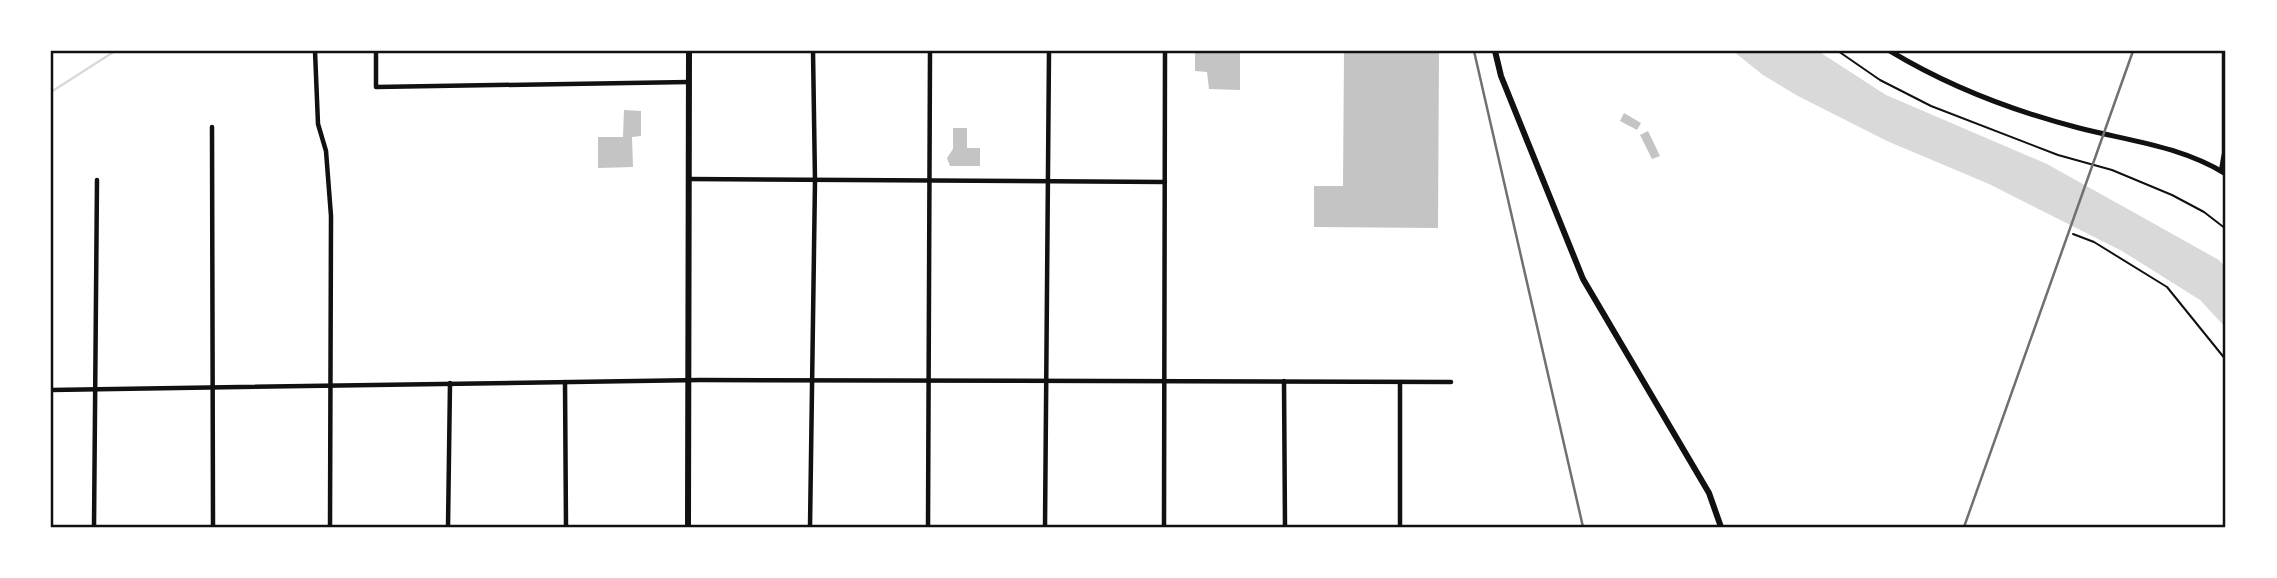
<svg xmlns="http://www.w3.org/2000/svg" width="2277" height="578" font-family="Ubuntu,sans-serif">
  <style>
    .water { fill: #d9d9d9 }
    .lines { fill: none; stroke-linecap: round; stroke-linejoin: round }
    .stream { stroke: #d9d9d9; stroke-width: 2.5 }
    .building { fill: #c4c4c4 }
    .path { stroke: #111; stroke-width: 2 }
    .minor { stroke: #111; stroke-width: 4.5 }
    .tertiary { stroke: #111; stroke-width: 5 }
    .secondary { stroke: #111; stroke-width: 6 }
    .rail { stroke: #707070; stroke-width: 2.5 }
    .neatline { fill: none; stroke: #111; stroke-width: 2.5 }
  </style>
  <rect width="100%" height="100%" fill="#fff"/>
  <path class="water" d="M 1733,51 L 1818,51 L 1886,95 L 2047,164 L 2219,260 L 2226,268 L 2226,328 L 2200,300 L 2122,251 L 1989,184 L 1887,141 L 1796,95 L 1763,75 Z"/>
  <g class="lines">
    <path class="stream" d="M 51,92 L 115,51"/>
  </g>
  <g class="building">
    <path d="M 1195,51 L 1240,51 L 1240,90 L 1209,89 L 1207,72 L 1195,71 Z"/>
    <path d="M 1344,51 L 1439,51 L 1438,228 L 1314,227 L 1314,186 L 1343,186 Z"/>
    <path d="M 624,110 L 641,111 L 641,136 L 632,137 L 633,167 L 598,168 L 598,137 L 623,137 Z"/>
    <path d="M 1624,113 L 1641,123 L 1637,130 L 1620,121 Z"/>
    <path d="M 953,128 L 967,128 L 967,148 L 980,148 L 980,166 L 950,166 L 947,158 L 953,149 Z"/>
    <path d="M 1648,131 L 1660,156 L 1652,159 L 1640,135 Z"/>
  </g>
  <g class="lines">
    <g class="path">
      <path d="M 1838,51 L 1880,80 L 1931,106 L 2058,155 L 2112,170 L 2172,195 L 2204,212 L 2226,229"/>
      <path d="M 2073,234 L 2094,242 L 2167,287 L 2226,360"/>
    </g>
    <g class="minor">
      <path d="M 315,51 L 318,124 L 326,151 L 331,216 L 330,527"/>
      <path d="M 376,51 L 376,87 L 689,82"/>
      <path d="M 212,127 L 213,527"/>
      <path d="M 2221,171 L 2224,153 L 2224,51"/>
      <path d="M 689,179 L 1165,182"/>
      <path d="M 1284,381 L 1285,527"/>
      <path d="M 565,382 L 566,527"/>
      <path d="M 51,390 L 700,380 L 1451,382"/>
      <path d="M 94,527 L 97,180"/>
      <path d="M 448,527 L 450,383"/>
      <path d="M 810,527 L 815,181 L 813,51"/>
      <path d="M 928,527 L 930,51"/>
      <path d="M 1045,527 L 1049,51"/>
      <path d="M 1164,527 L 1165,51"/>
      <path d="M 1400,527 L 1400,382"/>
    </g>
    <path class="tertiary" d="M 1890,51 C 1948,86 2013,111 2079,128 C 2130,141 2180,146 2226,174"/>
    <g class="secondary">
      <path d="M 1495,51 L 1501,76 L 1583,279 L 1709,493 L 1721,527"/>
      <path d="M 688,527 L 689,51"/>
    </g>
    <g class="rail">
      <path d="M 1474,51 L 1583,527"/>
      <path d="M 1964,527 L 2133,51"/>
    </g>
  </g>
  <rect width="2277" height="578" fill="none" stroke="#ffffff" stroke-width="105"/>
  <rect x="52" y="52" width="2172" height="474" class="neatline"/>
</svg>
